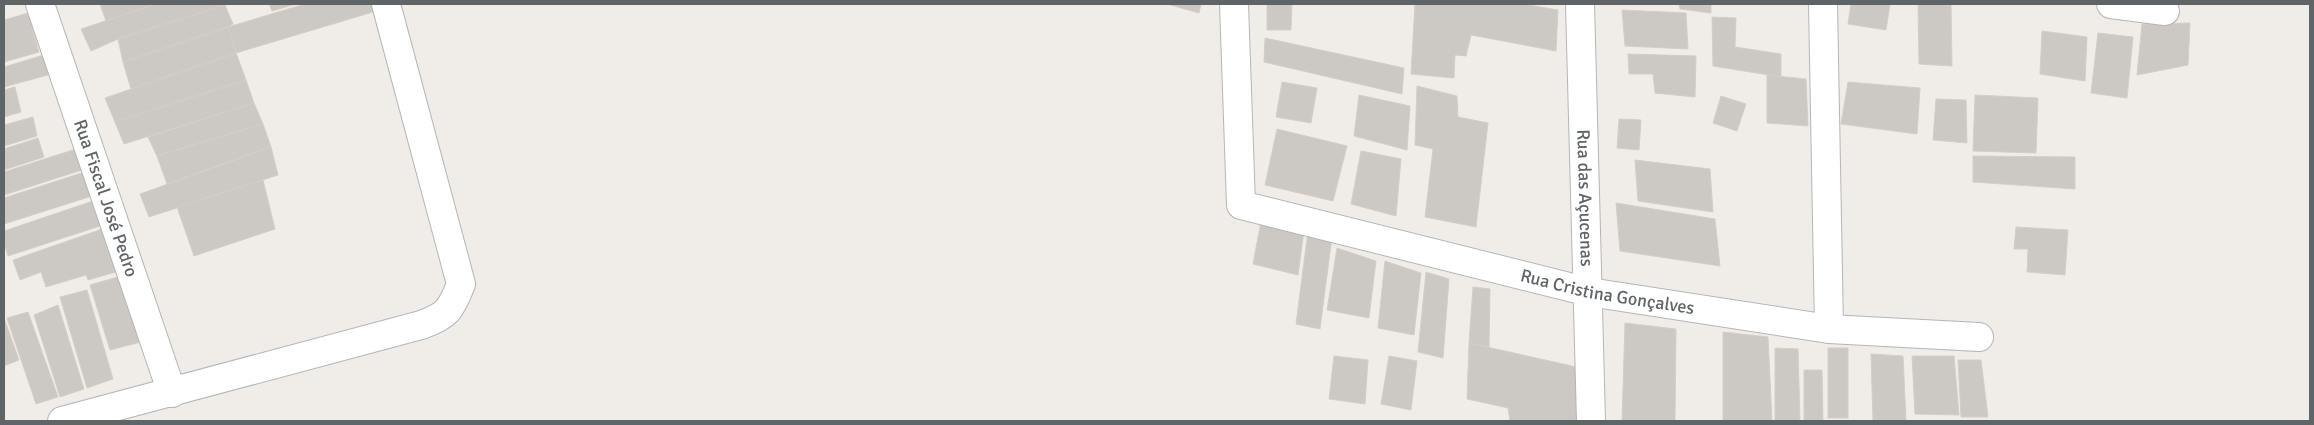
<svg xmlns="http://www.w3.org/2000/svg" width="2314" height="425" font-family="Signika,sans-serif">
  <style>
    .building { fill: #ccc8c4; stroke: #d5cec6 }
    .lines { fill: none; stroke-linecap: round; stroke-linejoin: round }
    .minor-casing { stroke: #b3b6b9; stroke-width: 30 }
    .minor { stroke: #fff; stroke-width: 28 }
    .labels { text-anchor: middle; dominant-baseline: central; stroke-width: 5; stroke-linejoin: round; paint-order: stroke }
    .street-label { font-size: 18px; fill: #5f6467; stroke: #fff }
  </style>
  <rect width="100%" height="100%" fill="#f0ede8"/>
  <g class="building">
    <path d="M 100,4 L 156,4 L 106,21 Z"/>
    <path d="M 156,4 L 225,5 L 118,39 L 91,51 L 81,29 Z"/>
    <path d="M 269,4 L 296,4 L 272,11 Z"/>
    <path d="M 305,4 L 371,4 L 373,12 L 236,53 L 228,27 Z"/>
    <path d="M 1167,4 L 1201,4 L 1199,13 Z"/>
    <path d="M 1267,4 L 1292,4 L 1291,30 L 1267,30 Z"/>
    <path d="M 1415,4 L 1523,4 L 1558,10 L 1556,51 L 1471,35 L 1466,56 L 1455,55 L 1454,78 L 1411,74 Z"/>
    <path d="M 1679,4 L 1711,4 L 1711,13 L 1680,9 Z"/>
    <path d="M 1851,4 L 1890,4 L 1886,30 L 1848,24 Z"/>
    <path d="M 1918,4 L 1951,5 L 1952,66 L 1919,64 Z"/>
    <path d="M 225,5 L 233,24 L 228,27 L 123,62 L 118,39 Z"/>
    <path d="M 1622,10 L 1686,13 L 1688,49 L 1625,46 Z"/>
    <path d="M 28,13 L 39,52 L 4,62 L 4,20 Z"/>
    <path d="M 1712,17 L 1736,18 L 1735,47 L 1781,54 L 1781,77 L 1713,66 Z"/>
    <path d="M 2190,23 L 2188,65 L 2137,75 L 2142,24 Z"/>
    <path d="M 228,27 L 236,53 L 131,89 L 123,62 Z"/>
    <path d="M 2042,31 L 2087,37 L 2085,81 L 2040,74 Z"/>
    <path d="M 2098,33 L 2133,37 L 2127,98 L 2091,93 Z"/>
    <path d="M 1265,38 L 1404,68 L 1402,94 L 1264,62 Z"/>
    <path d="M 236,53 L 246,80 L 115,122 L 105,98 Z"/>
    <path d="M 1628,54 L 1696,56 L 1695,97 L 1655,93 L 1653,74 L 1629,74 Z"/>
    <path d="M 44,55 L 48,75 L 4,87 L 4,67 Z"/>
    <path d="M 1767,75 L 1806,79 L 1808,126 L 1767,123 Z"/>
    <path d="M 246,80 L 254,103 L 124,144 L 115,122 Z"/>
    <path d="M 1282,82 L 1317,88 L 1311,123 L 1276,117 Z"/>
    <path d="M 1848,82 L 1920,88 L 1917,134 L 1841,124 Z"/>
    <path d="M 1417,86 L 1457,96 L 1458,117 L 1488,123 L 1476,227 L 1425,217 L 1433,149 L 1415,145 Z"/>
    <path d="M 15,87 L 21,112 L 4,117 L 4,90 Z"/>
    <path d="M 1359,95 L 1410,106 L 1407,150 L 1354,136 Z"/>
    <path d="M 1975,95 L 2038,98 L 2036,153 L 1973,151 Z"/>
    <path d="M 1721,96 L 1746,104 L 1737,131 L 1713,123 Z"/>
    <path d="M 1936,99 L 1966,100 L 1967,143 L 1933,140 Z"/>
    <path d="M 254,103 L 263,124 L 157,156 L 148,137 Z"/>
    <path d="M 33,117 L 37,136 L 4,146 L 4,125 Z"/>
    <path d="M 1619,119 L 1641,120 L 1639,150 L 1617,148 Z"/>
    <path d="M 263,124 L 271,147 L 167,184 L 157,156 Z"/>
    <path d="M 1277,129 L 1347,146 L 1333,201 L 1265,185 Z"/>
    <path d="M 38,138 L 44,157 L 4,170 L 4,149 Z"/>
    <path d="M 271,147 L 278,175 L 149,217 L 140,194 Z"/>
    <path d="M 79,148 L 85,169 L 4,195 L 4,172 Z"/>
    <path d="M 1361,151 L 1401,159 L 1396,216 L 1351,204 Z"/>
    <path d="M 1973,156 L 2075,157 L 2075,189 L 1973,182 Z"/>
    <path d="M 1635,160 L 1710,169 L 1713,212 L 1638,201 Z"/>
    <path d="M 88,171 L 95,195 L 4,224 L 4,198 Z"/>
    <path d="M 263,180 L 275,229 L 194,256 L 177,207 Z"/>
    <path d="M 96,200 L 103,225 L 8,256 L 4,242 L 4,231 Z"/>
    <path d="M 1616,203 L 1715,219 L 1720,266 L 1620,251 Z"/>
    <path d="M 1261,221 L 1304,231 L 1298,275 L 1253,264 Z"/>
    <path d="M 2016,227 L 2068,230 L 2065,275 L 2027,272 L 2028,249 L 2014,249 Z"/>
    <path d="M 105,228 L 119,271 L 88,280 L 86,275 L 46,287 L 41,272 L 20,280 L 13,260 Z"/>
    <path d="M 1308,231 L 1332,237 L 1320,329 L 1296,324 Z"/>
    <path d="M 1337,248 L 1376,261 L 1369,318 L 1327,310 Z"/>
    <path d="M 1385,261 L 1421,273 L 1414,335 L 1378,328 Z"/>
    <path d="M 1426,272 L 1449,279 L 1443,358 L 1418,352 Z"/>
    <path d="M 121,276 L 141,342 L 110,350 L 90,285 Z"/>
    <path d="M 1473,287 L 1490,289 L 1489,347 L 1469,343 Z"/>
    <path d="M 87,290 L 113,379 L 87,388 L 60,297 Z"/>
    <path d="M 58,305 L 84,389 L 60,397 L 34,315 Z"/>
    <path d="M 28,312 L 58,397 L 36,404 L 7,318 Z"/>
    <path d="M 4,318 L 19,360 L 4,366 Z"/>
    <path d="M 1625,323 L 1676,329 L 1675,421 L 1622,421 Z"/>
    <path d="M 1723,332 L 1768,337 L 1772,421 L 1723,421 Z"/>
    <path d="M 1469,343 L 1581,368 L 1578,421 L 1510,421 L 1508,408 L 1467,399 Z"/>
    <path d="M 1775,348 L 1798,349 L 1800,421 L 1775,421 Z"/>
    <rect x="1828" y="348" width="20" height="70"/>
    <path d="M 1871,354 L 1903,356 L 1906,421 L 1873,421 Z"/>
    <path d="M 1334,356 L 1368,360 L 1365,404 L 1329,399 Z"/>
    <path d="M 1389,356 L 1417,361 L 1411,410 L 1381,404 Z"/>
    <path d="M 1912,356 L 1954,356 L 1959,415 L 1915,414 Z"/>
    <path d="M 1958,360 L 1981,360 L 1988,417 L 1961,417 Z"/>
    <path d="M 1804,370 L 1822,370 L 1823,421 L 1804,421 Z"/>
  </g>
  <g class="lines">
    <defs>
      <g id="minor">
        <path id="s1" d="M 40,4 L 172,393"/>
        <path id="s2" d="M 1234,4 L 1241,205 L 1589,292 L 1829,329 L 1979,337"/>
        <path id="s3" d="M 1580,4 L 1591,421"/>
        <path d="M 1823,4 L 1829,329"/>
        <path d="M 2111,4 L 2165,11"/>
        <path d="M 62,421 L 421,325 C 447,316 451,310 461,284 L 386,4"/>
      </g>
    </defs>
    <use href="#minor" class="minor-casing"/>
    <use href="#minor" class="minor"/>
  </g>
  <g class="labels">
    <g class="street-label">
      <text stroke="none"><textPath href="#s3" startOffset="194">Rua das Açucenas</textPath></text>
      <text stroke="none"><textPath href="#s1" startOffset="205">Rua Fiscal José Pedro</textPath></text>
      <text stroke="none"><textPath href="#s2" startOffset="578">Rua Cristina Gonçalves</textPath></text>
    </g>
  </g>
  <rect width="2314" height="425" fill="none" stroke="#5f6467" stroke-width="10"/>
</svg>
